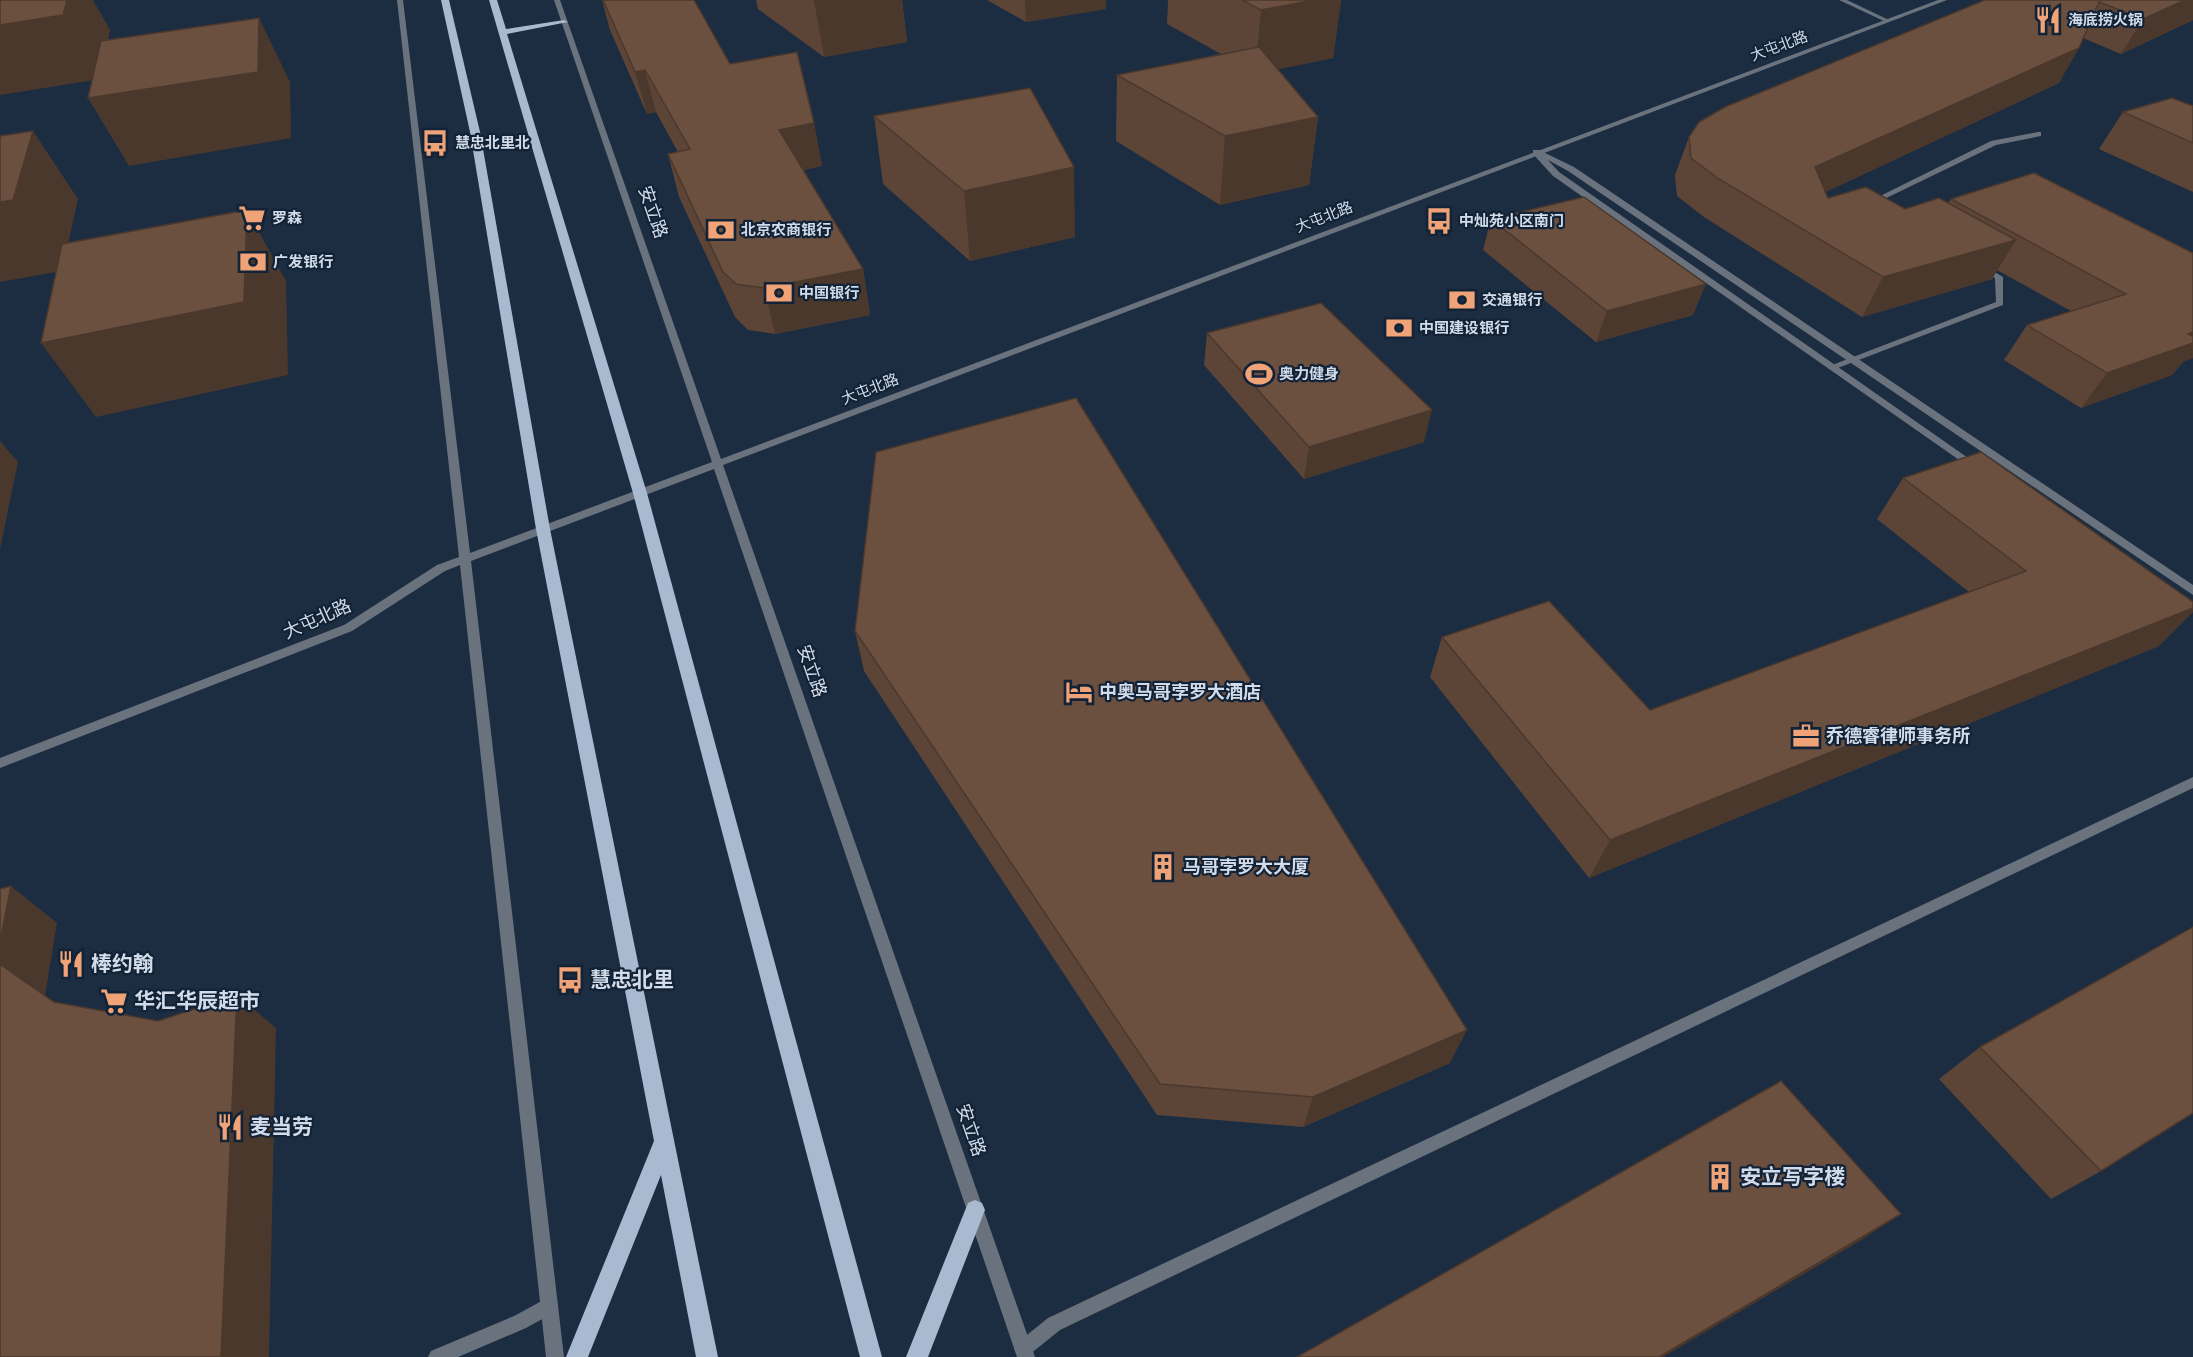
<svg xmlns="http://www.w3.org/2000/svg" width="2193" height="1357" font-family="'Varela Round','Noto Sans SC',sans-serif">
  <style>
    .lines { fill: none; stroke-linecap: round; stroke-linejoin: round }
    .service { fill: #6a727d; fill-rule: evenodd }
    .minor { fill: #6a727d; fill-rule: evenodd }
    .tertiary { fill: #6a727d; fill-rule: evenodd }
    .primary { fill: #a8b9d0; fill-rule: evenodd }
    .wall { fill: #5c4537 }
    .shaded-wall { fill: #4b382d }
    .building { fill: #6b5040; stroke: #4b382d; stroke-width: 1.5 }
    .labels { text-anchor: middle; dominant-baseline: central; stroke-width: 4.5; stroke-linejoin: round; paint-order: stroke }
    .far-poi-label { font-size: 15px; font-weight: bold; fill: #d1dbe9; stroke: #132337; text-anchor: start }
    .far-street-label { font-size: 15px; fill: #d1dbe9; stroke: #132337 }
    .street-label { font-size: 18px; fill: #d1dbe9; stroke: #132337 }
    .poi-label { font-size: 18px; font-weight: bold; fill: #d1dbe9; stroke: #132337; text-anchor: start }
    .near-poi-label { font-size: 21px; font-weight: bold; fill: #d1dbe9; stroke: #132337; text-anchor: start }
  </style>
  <rect width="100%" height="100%" fill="#1c2c41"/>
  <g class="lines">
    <g class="service">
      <path d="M 2038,132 L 2041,132 L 2041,136 L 1996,145 L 1876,203 L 1875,206 L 1869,206 L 1866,203 L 1991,141 Z"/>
      <path d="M 1977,265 L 1983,265 L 2003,277 L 2003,305 L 1835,369 L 1829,369 L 1827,367 L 1996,302 L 1995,278 L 1977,269 Z"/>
      <path d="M 549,1297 L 555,1300 L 558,1306 L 555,1312 L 526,1328 L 458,1357 L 428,1357 L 431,1351 L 514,1316 Z"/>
    </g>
    <g class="minor">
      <path d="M 1839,0 L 1847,0 L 1891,21 L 1886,22 Z"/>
      <path d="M 1533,150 L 1539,150 L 1574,167 L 2193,585 L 2193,595 L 1568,171 L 1548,160 L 1559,172 L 1981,467 L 1976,470 L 1972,469 L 1553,176 L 1533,154 Z"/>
      <path d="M 2193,777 L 2193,788 L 1060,1330 L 1029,1355 L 1025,1357 L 1017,1355 L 1014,1349 L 1017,1343 L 1048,1318 Z"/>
    </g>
    <path class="tertiary" d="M 397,0 L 403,0 L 470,553 L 712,462 L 554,0 L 560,0 L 721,459 L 1938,0 L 1947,0 L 723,465 L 1035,1357 L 1017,1357 L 714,469 L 471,561 L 564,1357 L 546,1357 L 460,565 L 445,571 L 352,631 L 0,768 L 0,758 L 344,625 L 437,565 L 459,557 Z"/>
    <g class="primary">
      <path d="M 441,0 L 449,0 L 480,132 L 550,529 L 718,1357 L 696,1357 L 661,1175 L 588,1357 L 566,1357 L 654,1141 L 536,529 L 470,132 Z"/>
      <path d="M 489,0 L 497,0 L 506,29 L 564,20 L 568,22 L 507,34 L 647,493 L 882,1357 L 860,1357 L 633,493 Z"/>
      <path d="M 975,1200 L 982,1203 L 985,1210 L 928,1357 L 906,1357 L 968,1203 Z"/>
    </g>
  </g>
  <g class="wall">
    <path d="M 602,0 L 694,0 L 730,64 L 814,123 L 822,166 L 803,170 L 863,269 L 870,315 L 775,334 L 748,330 L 735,317 L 679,197 L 668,154 L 678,152 L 656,112 L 647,114 L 610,30 Z"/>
    <path d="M 756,0 L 902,0 L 907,42 L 824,57 L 758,9 Z"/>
    <path d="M 987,0 L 1106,0 L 1106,9 L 1026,22 Z"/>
    <path d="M 1168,0 L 1341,0 L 1333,58 L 1278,69 L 1318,117 L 1309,185 L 1220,205 L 1116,141 L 1117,75 L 1221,54 L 1167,24 Z"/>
    <path d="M 1985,0 L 2193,0 L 2193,20 L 2121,54 L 2083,38 L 2059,83 L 1825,192 L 1828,198 L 1905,209 L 1948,203 L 1951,199 L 2034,173 L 2183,362 L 2172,375 L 2081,408 L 2004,360 L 2027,325 L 2071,311 L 1997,270 L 1992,279 L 1862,317 L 1704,217 L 1677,196 L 1675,175 L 1689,137 Z"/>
    <path d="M 2193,106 L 2193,192 L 2099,149 L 2123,112 Z"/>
    <path d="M 874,116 L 1075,237 L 970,261 L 883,184 Z"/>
    <path d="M 1491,219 L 1693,315 L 1596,342 L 1483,250 Z"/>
    <path d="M 1207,333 L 1424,442 L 1304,479 L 1204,365 Z"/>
    <path d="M 1903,478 L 2159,646 L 1589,878 L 1430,677 L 1442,637 L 1650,710 L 1969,592 L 1877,519 Z"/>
    <path d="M 855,631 L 1450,1063 L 1303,1127 L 1157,1115 L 864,671 Z"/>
    <path d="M 1980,1047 L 2101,1171 L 2051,1199 L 1939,1079 Z"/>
  </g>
  <g class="shaded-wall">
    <path d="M 67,0 L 93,0 L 110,30 L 101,79 L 0,95 L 0,25 Z"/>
    <path d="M 814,0 L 902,0 L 907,42 L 824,57 Z"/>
    <path d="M 1025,0 L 1106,0 L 1106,9 L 1026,22 Z"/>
    <path d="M 1315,0 L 1341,0 L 1333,58 L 1255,74 L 1261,10 Z"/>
    <path d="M 2185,0 L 2193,0 L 2193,20 L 2121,54 L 2143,19 Z"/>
    <path d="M 259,18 L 290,82 L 291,138 L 129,166 L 88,98 Z"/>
    <path d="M 2079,48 L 2059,83 L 1798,205 L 1815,167 Z"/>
    <path d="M 645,70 L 656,112 L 647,114 L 635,72 Z"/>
    <path d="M 1318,117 L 1309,185 L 1220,205 L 1225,136 Z"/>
    <path d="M 814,123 L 822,166 L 787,174 L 779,130 Z"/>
    <path d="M 33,131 L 78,199 L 62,271 L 0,282 L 0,202 Z"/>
    <path d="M 1074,167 L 1075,237 L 970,261 L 964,191 Z"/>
    <path d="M 247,210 L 286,281 L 288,375 L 96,417 L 41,343 Z"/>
    <path d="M 2016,240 L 1992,279 L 1862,317 L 1883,277 Z"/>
    <path d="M 863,269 L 870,315 L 775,334 L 764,288 Z"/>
    <path d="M 1706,284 L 1693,315 L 1596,342 L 1607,311 Z"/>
    <path d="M 2193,332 L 2193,358 L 2183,362 L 2172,375 L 2081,408 L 2107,373 Z"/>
    <path d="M 1432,410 L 1424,442 L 1304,479 L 1309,447 Z"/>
    <path d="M 0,441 L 18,462 L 0,549 Z"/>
    <path d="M 2193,608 L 2193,612 L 2159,646 L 1589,878 L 1610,840 Z"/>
    <path d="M 11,886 L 57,923 L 45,996 L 0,964 L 0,942 Z"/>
    <path d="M 237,995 L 276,1028 L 269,1357 L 221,1357 Z"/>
    <path d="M 1467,1030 L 1450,1063 L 1303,1127 L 1313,1097 Z"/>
    <path d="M 1901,1214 L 1860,1241 L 1663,1357 L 1659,1357 Z"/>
  </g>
  <g class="building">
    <path d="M 0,0 L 67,0 L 63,15 L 0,25 Z"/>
    <path d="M 603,0 L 694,0 L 730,64 L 797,52 L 814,123 L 779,130 L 863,269 L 764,288 L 736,284 L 723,272 L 668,154 L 690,149 L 645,70 L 635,72 Z"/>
    <path d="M 1242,0 L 1315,0 L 1261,10 Z"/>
    <path d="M 1985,0 L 2185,0 L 2143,19 L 2099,2 L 2079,48 L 1815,167 L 1828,198 L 1866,187 L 1905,209 L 1939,198 L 2016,240 L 1883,277 L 1719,179 L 1691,158 L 1689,137 L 1699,122 L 1725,107 Z"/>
    <path d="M 259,18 L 258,72 L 88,98 L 101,41 Z"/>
    <path d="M 1259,47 L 1318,117 L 1225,136 L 1117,75 Z"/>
    <path d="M 1030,88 L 1074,167 L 964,191 L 874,116 Z"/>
    <path d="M 2172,98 L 2193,106 L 2193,143 L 2123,112 Z"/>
    <path d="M 33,131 L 13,200 L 0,202 L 0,136 Z"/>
    <path d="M 2034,173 L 2193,253 L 2193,332 L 2188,334 L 2193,336 L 2193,343 L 2107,373 L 2027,325 L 2126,294 L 1951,199 Z"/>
    <path d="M 1584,197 L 1706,284 L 1607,311 L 1491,219 Z"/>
    <path d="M 247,210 L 244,302 L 41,343 L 62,244 Z"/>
    <path d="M 1321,303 L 1432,410 L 1309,447 L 1207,333 Z"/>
    <path d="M 1076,398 L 1467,1030 L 1313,1097 L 1160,1084 L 855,631 L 876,452 Z"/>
    <path d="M 1981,452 L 2193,602 L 2193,608 L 1610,840 L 1442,637 L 1549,601 L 1650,710 L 2026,571 L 1903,478 Z"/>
    <path d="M 11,886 L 0,942 L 0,889 Z"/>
    <path d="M 2193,927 L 2193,1113 L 2101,1171 L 1980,1047 Z"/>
    <path d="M 0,964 L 54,1002 L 158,1021 L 237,995 L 221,1357 L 0,1357 Z"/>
    <path d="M 1781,1081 L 1901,1214 L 1659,1357 L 1297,1357 Z"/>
  </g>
  <defs>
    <symbol id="restaurant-bare" viewBox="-9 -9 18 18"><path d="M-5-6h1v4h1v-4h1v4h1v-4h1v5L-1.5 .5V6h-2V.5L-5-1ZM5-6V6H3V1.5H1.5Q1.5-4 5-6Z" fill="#efa377" stroke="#132337" stroke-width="2.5" paint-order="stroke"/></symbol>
    <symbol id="bus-bare" viewBox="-9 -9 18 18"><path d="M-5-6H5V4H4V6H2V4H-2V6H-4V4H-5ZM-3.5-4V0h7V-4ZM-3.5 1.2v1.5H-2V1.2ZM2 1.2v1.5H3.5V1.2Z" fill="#efa377" stroke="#132337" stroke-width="2.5" paint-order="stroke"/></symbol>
    <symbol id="supermarket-bare" viewBox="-9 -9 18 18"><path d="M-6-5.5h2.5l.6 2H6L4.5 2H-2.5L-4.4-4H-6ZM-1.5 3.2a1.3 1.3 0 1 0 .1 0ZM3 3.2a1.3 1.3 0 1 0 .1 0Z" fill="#efa377" stroke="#132337" stroke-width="2.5" paint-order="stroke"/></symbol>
    <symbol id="bank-bare" viewBox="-9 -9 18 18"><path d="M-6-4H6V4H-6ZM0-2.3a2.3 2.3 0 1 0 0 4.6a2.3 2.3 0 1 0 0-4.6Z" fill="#efa377" stroke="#132337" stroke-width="2.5" paint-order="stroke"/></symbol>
    <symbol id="stadium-bare" viewBox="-9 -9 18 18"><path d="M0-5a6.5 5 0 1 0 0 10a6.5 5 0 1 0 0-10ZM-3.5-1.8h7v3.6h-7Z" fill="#efa377" stroke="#132337" stroke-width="2.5" paint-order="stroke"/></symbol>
    <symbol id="hotel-bare" viewBox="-9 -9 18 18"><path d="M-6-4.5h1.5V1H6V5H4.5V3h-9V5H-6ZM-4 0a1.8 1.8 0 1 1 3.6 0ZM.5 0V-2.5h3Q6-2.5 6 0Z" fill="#efa377" stroke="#132337" stroke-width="2.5" paint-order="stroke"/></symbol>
    <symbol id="office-bare" viewBox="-9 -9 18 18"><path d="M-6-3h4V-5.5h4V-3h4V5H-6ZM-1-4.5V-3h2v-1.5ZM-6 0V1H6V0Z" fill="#efa377" stroke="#132337" stroke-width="2.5" paint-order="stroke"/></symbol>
    <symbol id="building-bare" viewBox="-9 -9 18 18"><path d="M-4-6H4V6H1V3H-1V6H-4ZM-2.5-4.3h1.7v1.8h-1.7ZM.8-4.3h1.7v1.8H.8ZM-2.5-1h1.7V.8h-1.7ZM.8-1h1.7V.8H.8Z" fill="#efa377" stroke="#132337" stroke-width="2.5" paint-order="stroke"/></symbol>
  </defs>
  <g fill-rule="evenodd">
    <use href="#restaurant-bare" x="2029" y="1" width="38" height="38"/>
    <use href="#bus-bare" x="416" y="124" width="38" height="38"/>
    <use href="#supermarket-bare" x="233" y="199" width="38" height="38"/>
    <use href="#bus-bare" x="1420" y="202" width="38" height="38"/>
    <use href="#bank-bare" x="702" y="211" width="38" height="38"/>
    <use href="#bank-bare" x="234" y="243" width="38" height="38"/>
    <use href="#bank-bare" x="760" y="274" width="38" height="38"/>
    <use href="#bank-bare" x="1443" y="281" width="38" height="38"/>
    <use href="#bank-bare" x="1380" y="309" width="38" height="38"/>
    <use href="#stadium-bare" x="1240" y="355" width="38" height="38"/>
    <use href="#hotel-bare" x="1060" y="673" width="38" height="38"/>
    <use href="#office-bare" x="1787" y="717" width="38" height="38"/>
    <use href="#building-bare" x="1144" y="848" width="38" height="38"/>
    <use href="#restaurant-bare" x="52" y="945" width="38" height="38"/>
    <use href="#bus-bare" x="551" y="961" width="38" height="38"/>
    <use href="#supermarket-bare" x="95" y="982" width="38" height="38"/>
    <use href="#restaurant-bare" x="211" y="1108" width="38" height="38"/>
    <use href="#building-bare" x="1701" y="1158" width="38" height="38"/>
  </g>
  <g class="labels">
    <g class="far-poi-label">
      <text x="2068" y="20">海底捞火锅</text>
      <text x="455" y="143">慧忠北里北</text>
      <text x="272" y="218">罗森</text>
      <text x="1459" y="221">中灿苑小区南门</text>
      <text x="741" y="230">北京农商银行</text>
      <text x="273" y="262">广发银行</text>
      <text x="799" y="293">中国银行</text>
      <text x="1482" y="300">交通银行</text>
      <text x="1419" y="328">中国建设银行</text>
      <text x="1279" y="374">奥力健身</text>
    </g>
    <g class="far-street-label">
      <text transform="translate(1779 46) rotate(-20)">大屯北路</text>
      <text transform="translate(1324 217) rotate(-21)">大屯北路</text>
      <text transform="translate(870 389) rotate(-21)">大屯北路</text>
    </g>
    <g class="street-label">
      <text transform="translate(653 212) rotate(71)">安立路</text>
      <text transform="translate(317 619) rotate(-24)">大屯北路</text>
      <text transform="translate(812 671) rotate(71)">安立路</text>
      <text transform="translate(971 1130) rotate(71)">安立路</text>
    </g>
    <g class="poi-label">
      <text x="1099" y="692">中奥马哥孛罗大酒店</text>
      <text x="1826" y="736">乔德睿律师事务所</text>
      <text x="1183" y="867">马哥孛罗大大厦</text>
    </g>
    <g class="near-poi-label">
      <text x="91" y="964">棒约翰</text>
      <text x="590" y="980">慧忠北里</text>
      <text x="134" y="1001">华汇华辰超市</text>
      <text x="250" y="1127">麦当劳</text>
      <text x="1740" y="1177">安立写字楼</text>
    </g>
  </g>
</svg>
